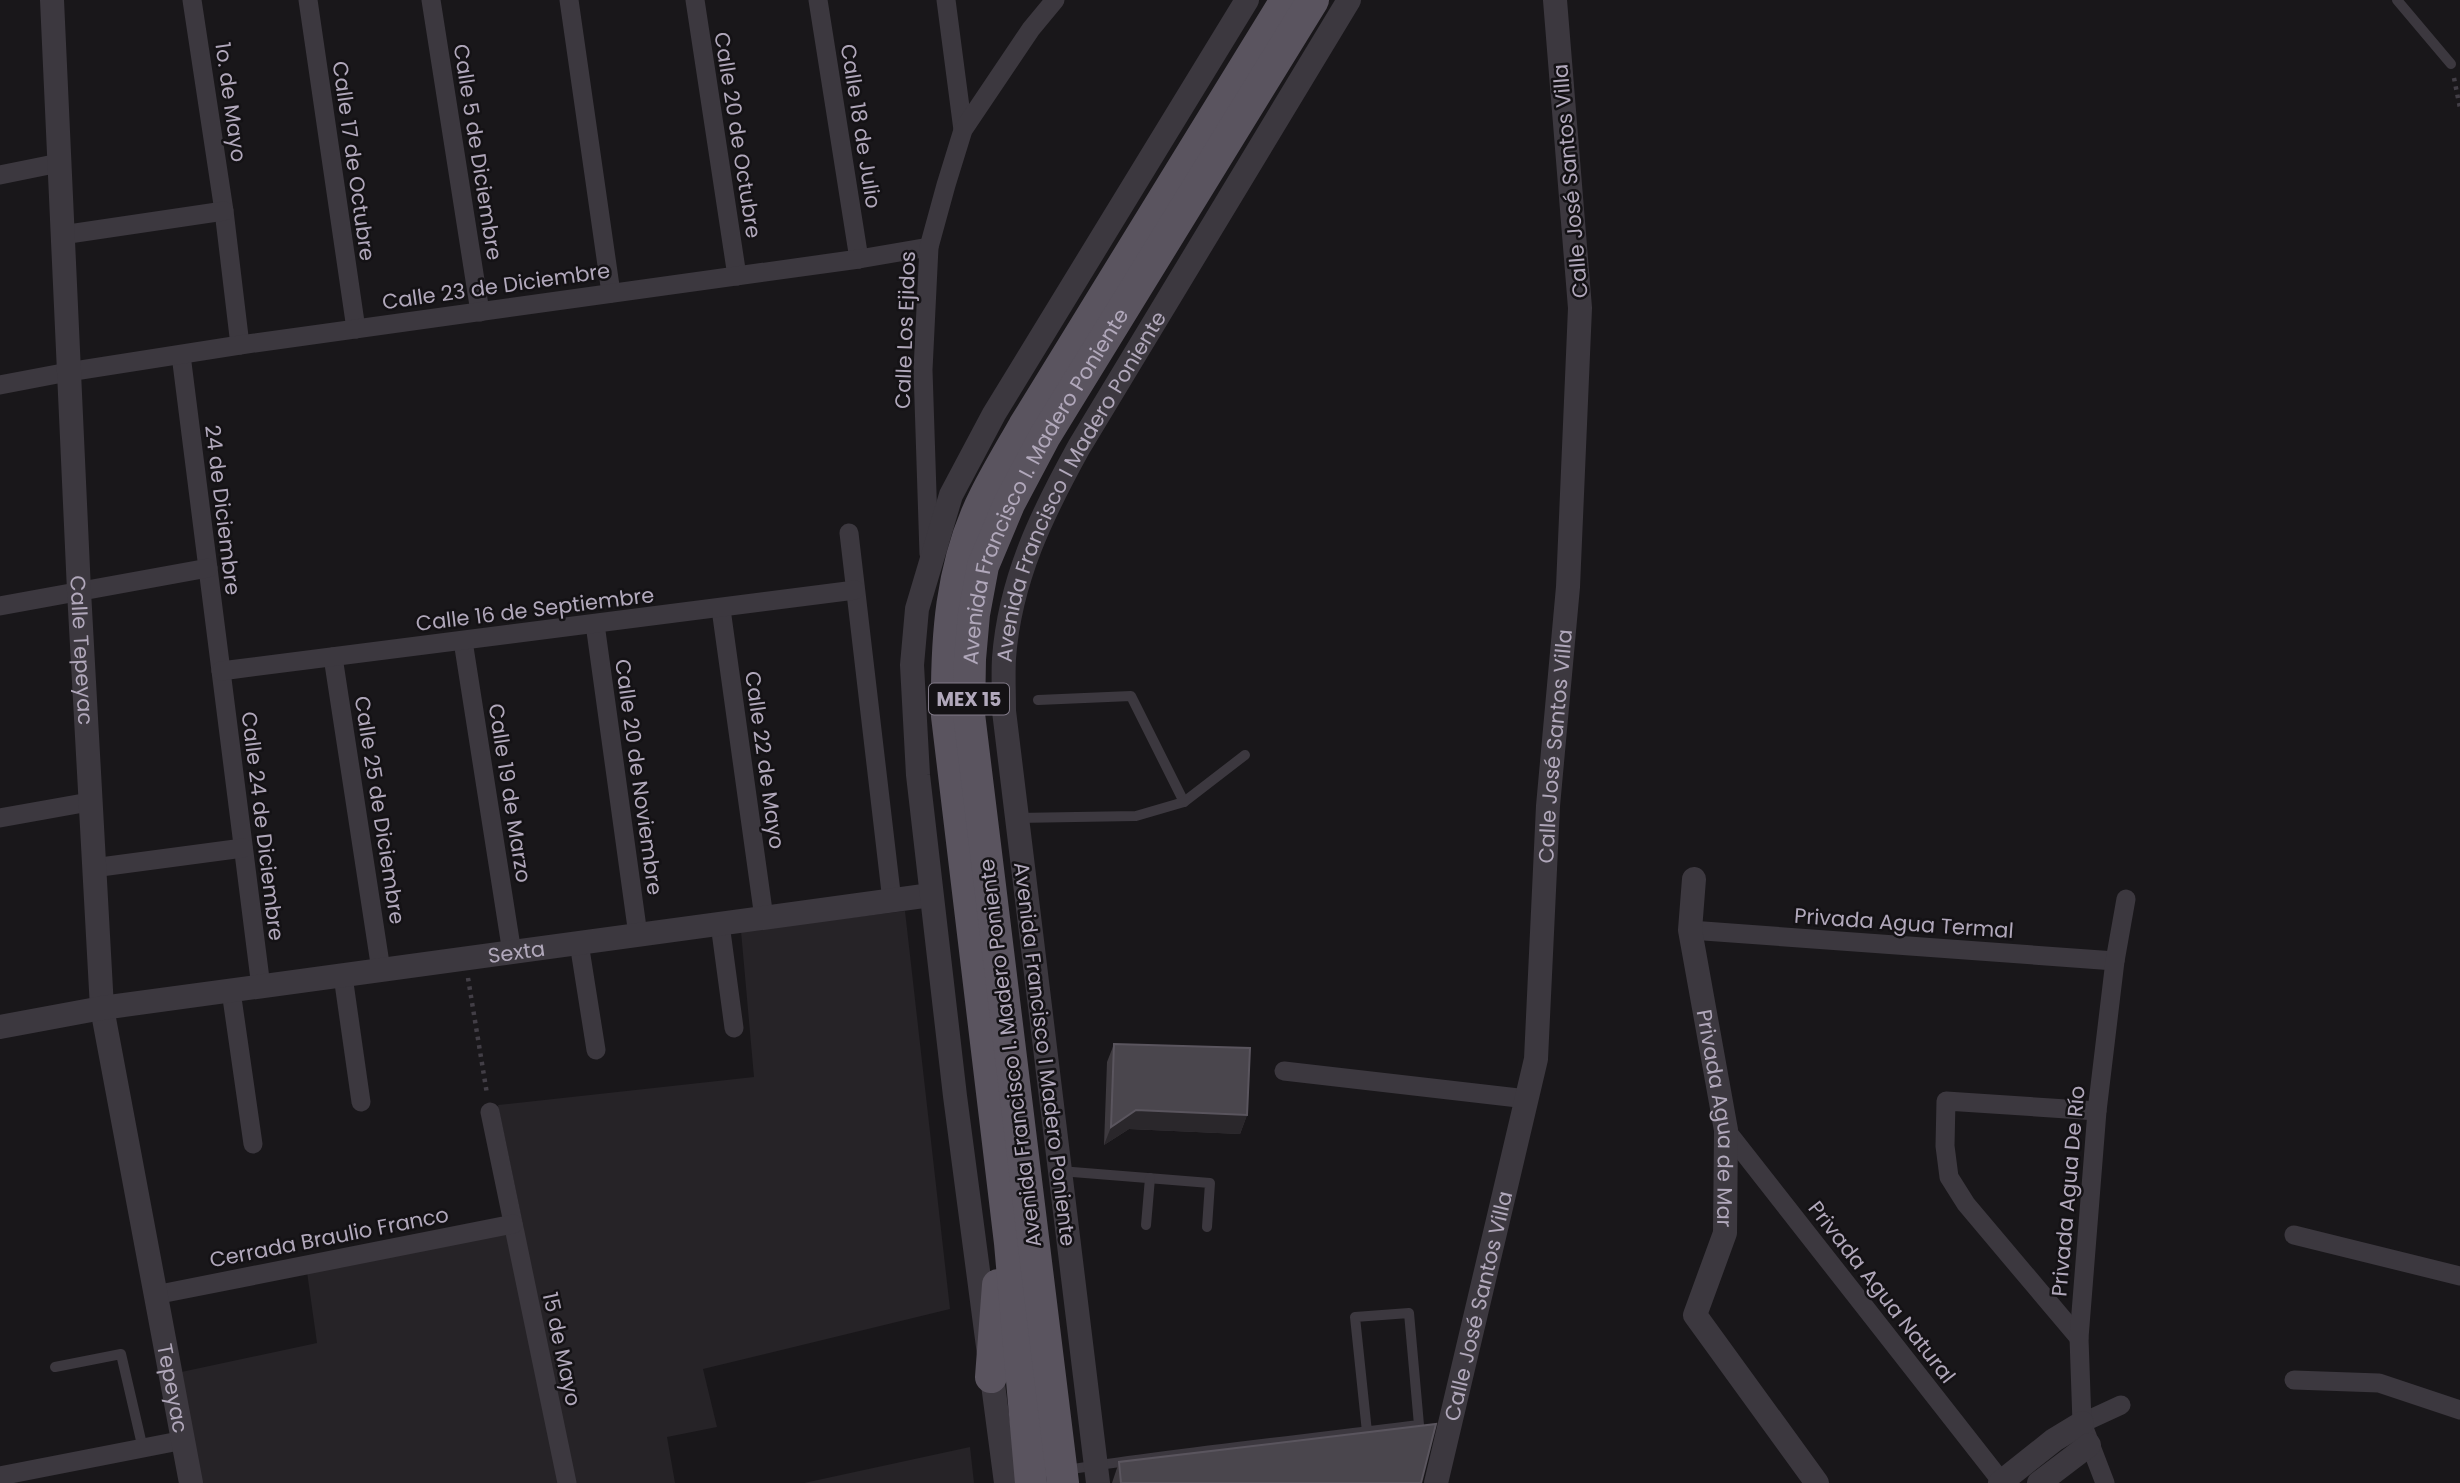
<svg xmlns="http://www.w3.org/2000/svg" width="2460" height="1483" font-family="Poppins,sans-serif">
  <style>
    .built { fill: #262327 }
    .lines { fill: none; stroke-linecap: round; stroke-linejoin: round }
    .path { stroke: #423e46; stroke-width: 4.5; stroke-dasharray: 3.5 5; stroke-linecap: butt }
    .service { stroke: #3c383f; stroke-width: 10 }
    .minor { stroke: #3c383f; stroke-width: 19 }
    .tertiary { stroke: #3c383f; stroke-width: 24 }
    .primary { stroke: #5a545f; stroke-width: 32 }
    .wall { fill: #3e3a3f }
    .shaded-wall { fill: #2a272b }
    .building { fill: #4a464d; stroke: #5a555e; stroke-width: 2 }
    .labels { text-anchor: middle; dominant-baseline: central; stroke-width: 5; stroke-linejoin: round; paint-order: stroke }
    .shield { fill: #141215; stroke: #827b89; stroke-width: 2 }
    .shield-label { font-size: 19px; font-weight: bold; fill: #b1a8bb }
    .street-label { font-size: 21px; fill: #b1a8bb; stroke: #141215 }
  </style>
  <rect width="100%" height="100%" fill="#19171a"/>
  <g class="built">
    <path d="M 905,911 L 950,1309 L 703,1369 L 717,1427 L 667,1437 L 675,1483 L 195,1483 L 172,1374 L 317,1343 L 307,1272 L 524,1230 L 498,1105 L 754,1077 L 741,931 Z"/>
    <path d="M 970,1447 L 974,1483 L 804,1483 Z"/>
  </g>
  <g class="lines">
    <g class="path">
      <path d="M 2454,78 L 2460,108"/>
      <path d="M 468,978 L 487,1094"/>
    </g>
    <g class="service">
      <path d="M 2397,0 L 2451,64"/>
      <path d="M 1038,700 L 1131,696 L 1184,802"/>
      <path d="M 1016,818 L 1136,816 L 1184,802 L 1245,755"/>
      <path d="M 1060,1171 L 1210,1183 L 1207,1227"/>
      <path d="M 1146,1225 L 1150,1178"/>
      <path d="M 55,1367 L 121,1354 L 143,1449"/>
      <path d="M 1066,1470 C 1183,1452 1301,1440 1419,1425 L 1409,1313 L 1355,1317 L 1367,1432"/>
    </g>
    <g class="minor">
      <path d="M 192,0 L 224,211 L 240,345"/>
      <path d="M 308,0 L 356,329"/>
      <path d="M 431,0 L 480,312"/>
      <path d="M 569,0 L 611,293"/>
      <path d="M 695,0 L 737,276"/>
      <path d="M 818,0 L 859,259"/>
      <path d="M 946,0 L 963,130"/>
      <path d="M 0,175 L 59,163"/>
      <path d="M 62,235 L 224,211"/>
      <path d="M 181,355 L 261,987"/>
      <path d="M 0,385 L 68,372 L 240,345 L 859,259 L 929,247"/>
      <path d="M 849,533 L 892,901"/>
      <path d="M 929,554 L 923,370 L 929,247 L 946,185 L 963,130 L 1031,29 L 1055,0"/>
      <path d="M 0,606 L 208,568"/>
      <path d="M 721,609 L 764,918"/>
      <path d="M 595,624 L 638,935"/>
      <path d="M 463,641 L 512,953"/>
      <path d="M 333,657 L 381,970"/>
      <path d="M 221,671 L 855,590"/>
      <path d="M 0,818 L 89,802"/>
      <path d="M 93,868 L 243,848"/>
      <path d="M 720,924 L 734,1028"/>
      <path d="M 1690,930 L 2115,961"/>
      <path d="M 579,943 L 596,1050"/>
      <path d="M 343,976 L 361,1102"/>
      <path d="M 231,991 L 253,1144"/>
      <path d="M 1284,1071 L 1527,1099"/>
      <path d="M 490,1112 L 567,1483"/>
      <path d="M 1726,1130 L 2002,1482"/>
      <path d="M 2294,1235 L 2460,1276"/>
      <path d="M 155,1295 L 513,1224"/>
      <path d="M 2079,1338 L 1966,1204 L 1949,1177 L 1945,1146 L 1946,1101 L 2097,1111"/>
      <path d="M 2294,1380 L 2379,1383 L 2460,1410"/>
      <path d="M 2082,1423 L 2121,1405"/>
      <path d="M 0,1476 L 184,1440"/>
      <path d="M 2105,1483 L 2082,1423 L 2079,1338 L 2097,1111 L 2115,961 L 2126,899"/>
    </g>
    <g class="tertiary">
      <path id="s1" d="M 52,0 L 79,591 L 102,1008 L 191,1483"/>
      <path id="s2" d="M 1694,879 L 1690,930 L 1726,1130 L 1725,1233 L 1695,1315 L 1817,1483"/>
      <path id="s3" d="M 0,1027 L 102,1008 L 931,895"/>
      <path d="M 1006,1483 L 955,1096 L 918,775 L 912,665 L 917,609 L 951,495 L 994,414 L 1247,0"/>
      <path id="s4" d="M 1098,1483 L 1004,711 C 1004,693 1003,675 1004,658 C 1010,579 1042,514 1079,447 L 1349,0"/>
      <path id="s5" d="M 1436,1483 L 1536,1059 L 1548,806 L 1568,587 L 1580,308 L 1555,0"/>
      <path d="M 2000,1483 L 2054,1440 L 2082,1423"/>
      <path d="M 2039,1483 L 2089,1445"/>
    </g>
    <g class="primary">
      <path d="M 991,1377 L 998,1285"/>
      <path d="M 1031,1483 L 1010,1243 L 947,716 C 946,641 950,565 985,496 C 997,472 1011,449 1024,426 L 1286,0"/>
      <path id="s6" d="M 1063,1483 L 969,714 L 970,659 L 974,614 L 983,566 L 1009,504 L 1045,436 L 1313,0"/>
    </g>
  </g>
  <g class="wall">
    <path d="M 1114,1044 L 1247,1115 L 1240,1134 L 1129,1129 L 1104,1145 L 1107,1062 Z"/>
    <path d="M 1119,1462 L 1421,1483 L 1112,1483 Z"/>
  </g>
  <path class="shaded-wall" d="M 1136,1110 L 1247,1115 L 1240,1134 L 1129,1129 L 1104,1145 L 1111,1127 Z"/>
  <g class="building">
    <path d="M 1114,1044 L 1250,1048 L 1247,1115 L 1136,1110 L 1111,1127 Z"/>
    <path d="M 1436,1424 L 1421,1483 L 1121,1483 L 1119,1462 Z"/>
  </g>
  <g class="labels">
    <rect class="shield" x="929" y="683.5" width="80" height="31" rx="5"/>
    <g class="shield-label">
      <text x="969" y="699">MEX 15</text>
    </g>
    <g class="street-label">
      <text transform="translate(231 102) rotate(82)">1o. de Mayo</text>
      <text transform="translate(861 126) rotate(81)">Calle 18 de Julio</text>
      <text transform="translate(738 135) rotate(81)">Calle 20 de Octubre</text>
      <text transform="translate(478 152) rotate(81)">Calle 5 de Diciembre</text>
      <text transform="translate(354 161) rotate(82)">Calle 17 de Octubre</text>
      <text transform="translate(1570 181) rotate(-95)">Calle José Santos Villa</text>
      <text transform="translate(496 286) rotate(-8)">Calle 23 de Diciembre</text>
      <text transform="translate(905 330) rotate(-88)">Calle Los Ejidos</text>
      <text stroke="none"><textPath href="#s6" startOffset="1020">Avenida Francisco I. Madero Poniente</textPath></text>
      <text stroke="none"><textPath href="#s4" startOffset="1020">Avenida Francisco I Madero Poniente</textPath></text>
      <text transform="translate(223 510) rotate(83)">24 de Diciembre</text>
      <text transform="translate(535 609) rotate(-7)">Calle 16 de Septiembre</text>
      <text stroke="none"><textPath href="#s1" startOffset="651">Calle Tepeyac</textPath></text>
      <text stroke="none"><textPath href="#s5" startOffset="749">Calle José Santos Villa</textPath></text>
      <text transform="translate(765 760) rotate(82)">Calle 22 de Mayo</text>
      <text transform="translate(639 777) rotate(82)">Calle 20 de Noviembre</text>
      <text transform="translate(510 793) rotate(81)">Calle 19 de Marzo</text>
      <text transform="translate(380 810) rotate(81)">Calle 25 de Diciembre</text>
      <text transform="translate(263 826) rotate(83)">Calle 24 de Diciembre</text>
      <text transform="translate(1904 923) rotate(4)">Privada Agua Termal</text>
      <text stroke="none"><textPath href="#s3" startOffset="522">Sexta</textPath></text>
      <text transform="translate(1010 1053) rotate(-97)">Avenida Francisco I. Madero Poniente</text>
      <text transform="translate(1045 1054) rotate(83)">Avenida Francisco I Madero Poniente</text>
      <text stroke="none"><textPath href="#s2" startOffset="242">Privada Agua de Mar</textPath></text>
      <text transform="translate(2068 1191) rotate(-85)">Privada Agua De Río</text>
      <text transform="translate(329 1237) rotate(-11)">Cerrada Braulio Franco</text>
      <text transform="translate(1882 1292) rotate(52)">Privada Agua Natural</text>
      <text stroke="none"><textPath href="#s5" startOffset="182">Calle José Santos Villa</textPath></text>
      <text transform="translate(562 1349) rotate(78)">15 de Mayo</text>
      <text stroke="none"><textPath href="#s1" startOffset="1396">Tepeyac</textPath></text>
    </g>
  </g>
</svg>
